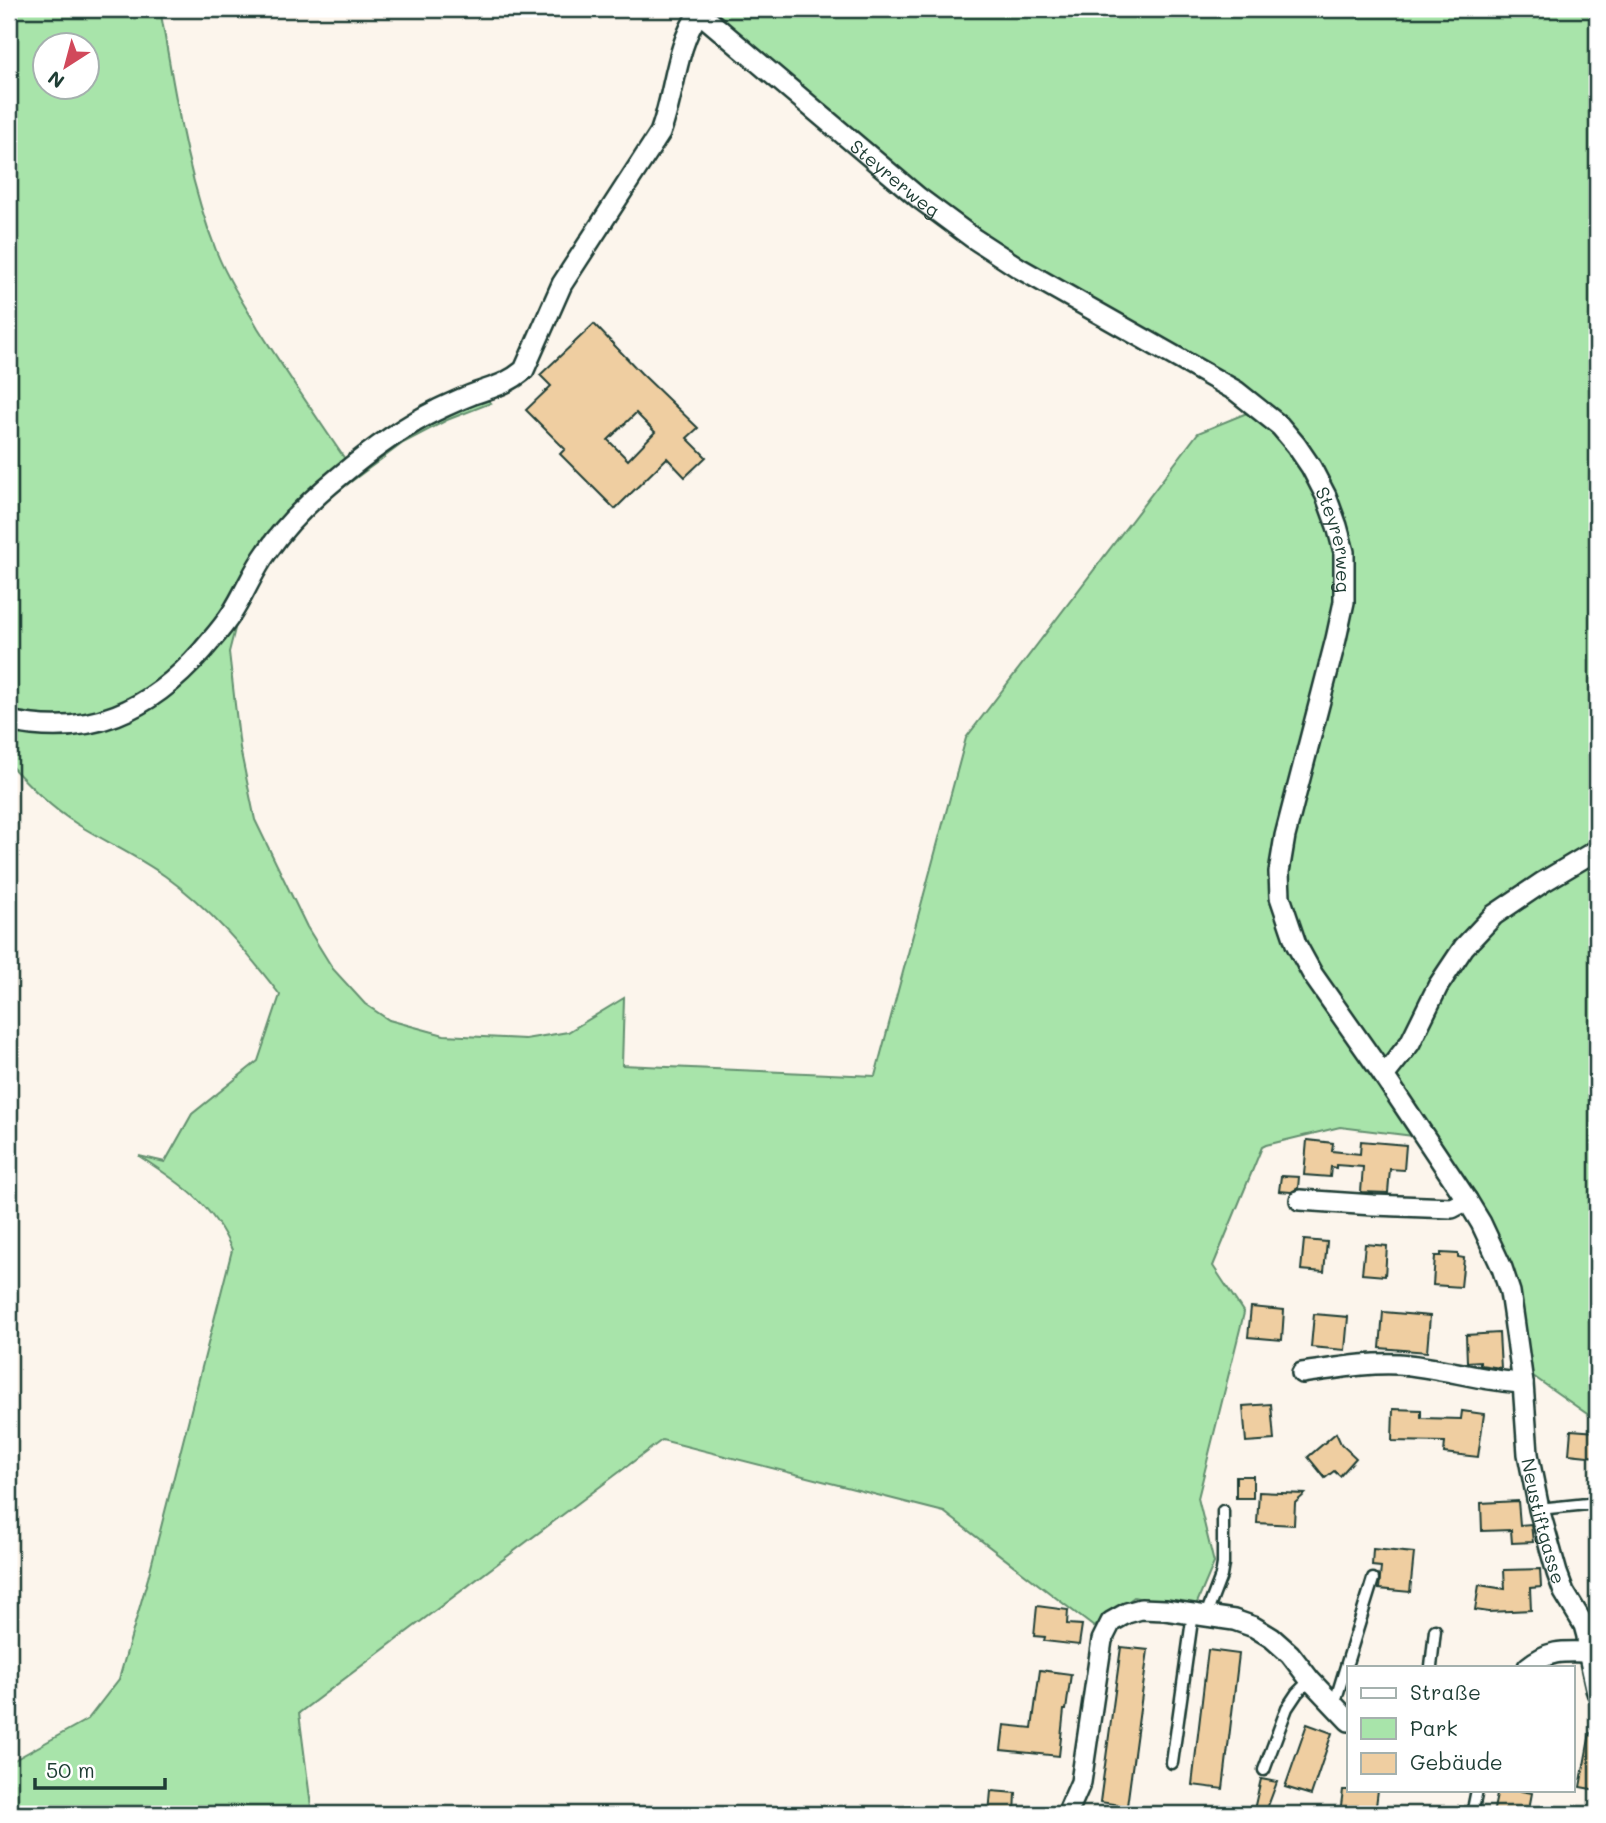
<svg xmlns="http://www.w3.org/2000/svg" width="1606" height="1823" font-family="Mali,sans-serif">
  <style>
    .green { fill: #a8e4aa; stroke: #64906f; stroke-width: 2; fill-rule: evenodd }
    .building { fill: #efcea1; stroke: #1f3d34; stroke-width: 2; fill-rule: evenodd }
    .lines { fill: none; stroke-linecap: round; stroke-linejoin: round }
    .lane-casing { stroke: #1f3d34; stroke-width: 15 }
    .street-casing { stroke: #1f3d34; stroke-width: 24 }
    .lane { stroke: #fff; stroke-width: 10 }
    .street { stroke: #fff; stroke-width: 19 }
    .labels { text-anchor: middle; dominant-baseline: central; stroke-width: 5; stroke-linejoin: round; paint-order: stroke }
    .street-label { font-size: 19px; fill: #1f3d34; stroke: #fff }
  </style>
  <rect width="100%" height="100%" fill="#fcf5ec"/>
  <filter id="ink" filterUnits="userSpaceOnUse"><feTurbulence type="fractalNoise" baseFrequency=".0143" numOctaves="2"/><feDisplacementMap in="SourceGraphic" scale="14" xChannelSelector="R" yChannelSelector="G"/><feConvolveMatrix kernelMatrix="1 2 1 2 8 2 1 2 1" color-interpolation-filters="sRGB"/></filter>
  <g filter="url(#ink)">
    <path class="green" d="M 9,9 L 160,9 C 175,91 186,175 217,253 C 227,279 244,304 258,328 C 287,374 317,418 347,462 L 476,389 L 491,403 L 447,420 L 403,443 L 321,504 L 275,548 L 239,613 L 229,652 L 240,748 L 255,820 L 307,927 L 333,969 L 365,1004 L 389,1020 L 444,1035 L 525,1039 L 568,1032 L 624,998 L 622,1065 L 875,1076 L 966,738 L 1198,433 L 1259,408 L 1103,316 L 837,141 L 708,33 L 682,9 L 1597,9 L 1597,1419 L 1593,1418 L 1513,1362 L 1502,1295 L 1471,1221 L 1413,1136 L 1340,1127 L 1266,1145 L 1262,1147 L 1213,1266 L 1244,1313 L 1198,1498 L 1214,1563 L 1194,1610 L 1134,1597 L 1094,1627 L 944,1512 L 662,1440 L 299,1713 L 312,1814 L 9,1814 L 9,1763 L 88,1719 L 119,1679 L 148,1578 L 232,1250 C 213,1204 179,1182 139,1156 L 165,1162 L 192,1114 L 258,1061 L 280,995 C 247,952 210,908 165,876 C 137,856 106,842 77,824 C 51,808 30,786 9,764 ZM 46,46 L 88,46 L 88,88 L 46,88 Z"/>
    <g class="building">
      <path d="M 594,324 L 641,373 L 698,428 L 687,438 L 706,457 L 685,477 L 667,458 L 615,509 L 560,454 L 565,449 L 526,410 L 551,386 L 540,375 ZM 636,413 L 655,432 L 628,460 L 608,440 Z"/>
      <path d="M 1307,1140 L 1333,1143 L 1332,1151 L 1360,1154 L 1361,1141 L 1406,1145 L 1404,1170 L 1390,1169 L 1388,1193 L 1361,1192 L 1363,1167 L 1336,1165 L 1336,1168 L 1331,1167 L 1330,1177 L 1304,1175 Z"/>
      <path d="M 1281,1176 L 1299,1177 L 1298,1188 L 1291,1192 L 1279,1191 Z"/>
      <path d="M 1304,1240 L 1327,1242 L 1324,1272 L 1301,1270 Z"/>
      <path d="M 1365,1244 L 1387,1246 L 1385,1276 L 1362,1274 Z"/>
      <path d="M 1441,1253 L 1458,1254 L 1458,1257 L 1464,1258 L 1461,1287 L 1433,1285 L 1435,1256 L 1441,1256 Z"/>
      <path d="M 1251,1307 L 1284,1310 L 1282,1340 L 1248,1337 Z"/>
      <path d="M 1383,1312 L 1430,1316 L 1427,1352 L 1380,1348 Z"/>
      <path d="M 1314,1314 L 1348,1317 L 1345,1350 L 1311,1347 Z"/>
      <path d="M 1499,1333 L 1501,1368 L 1480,1365 L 1480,1361 L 1467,1362 L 1466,1335 Z"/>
      <path d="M 1271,1404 L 1274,1440 L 1246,1442 L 1243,1406 Z"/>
      <path d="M 1393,1409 L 1421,1410 L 1421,1418 L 1461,1419 L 1462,1411 L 1484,1414 L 1478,1457 L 1444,1453 L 1445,1442 L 1392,1441 Z"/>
      <path d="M 1571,1430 L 1597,1432 L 1597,1457 L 1569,1454 Z"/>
      <path d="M 1336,1433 L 1341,1444 L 1356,1458 L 1340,1476 L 1334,1471 L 1325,1478 L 1308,1457 Z"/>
      <rect x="1236" y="1476" width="17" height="22"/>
      <path d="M 1259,1492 L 1305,1494 L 1295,1503 L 1294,1525 L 1257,1523 Z"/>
      <path d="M 1518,1501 L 1520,1525 L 1531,1524 L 1533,1542 L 1512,1543 L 1511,1530 L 1482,1531 L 1481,1503 Z"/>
      <path d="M 1373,1549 L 1414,1553 L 1410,1592 L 1379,1589 L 1381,1567 L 1372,1566 Z"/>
      <path d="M 1540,1569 L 1541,1587 L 1530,1588 L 1531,1610 L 1489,1612 L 1475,1610 L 1479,1585 L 1505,1589 L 1504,1570 Z"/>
      <path d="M 1037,1606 L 1068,1610 L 1067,1624 L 1082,1625 L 1079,1645 L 1044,1641 L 1045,1637 L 1034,1636 Z"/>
      <path d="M 1121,1647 L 1148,1650 L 1127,1806 L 1100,1802 Z"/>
      <path d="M 1208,1650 L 1239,1654 L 1223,1789 L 1192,1785 Z"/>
      <path d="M 1040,1670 L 1071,1674 L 1066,1710 L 1064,1710 L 1059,1756 L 1001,1750 L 1004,1725 L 1032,1728 Z"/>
      <path d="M 1307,1724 L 1332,1733 L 1311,1795 L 1285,1787 Z"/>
      <path d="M 1590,1733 L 1597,1734 L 1597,1790 L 1580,1787 Z"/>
      <path d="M 1261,1779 L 1277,1782 L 1265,1814 L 1253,1814 Z"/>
      <path d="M 1343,1790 L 1378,1790 L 1375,1814 L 1340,1813 Z"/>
      <path d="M 1498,1790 L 1516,1790 L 1532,1793 L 1528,1814 L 1493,1814 Z"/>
      <path d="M 991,1791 L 1016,1793 L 1015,1814 L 989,1814 Z"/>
    </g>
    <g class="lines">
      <defs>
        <g id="lane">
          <path d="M 1539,1509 L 1597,1503"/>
          <path d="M 1206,1615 L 1221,1576 L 1223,1564 L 1223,1511"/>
          <path d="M 1431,1667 L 1435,1630"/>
          <path d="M 1334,1705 L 1373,1579"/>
          <path d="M 1172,1763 L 1193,1613"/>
          <path d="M 1264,1770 L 1287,1708 L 1297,1693 L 1310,1680"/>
          <path d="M 1472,1814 L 1477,1790"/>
        </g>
        <g id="street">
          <path id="s1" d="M 695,9 L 919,198 L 973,238 L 1019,268 L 1236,391 L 1280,426 L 1296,445 L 1311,467 L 1326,496 L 1337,526 L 1344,552 L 1344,602 L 1336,639 L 1285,836 L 1279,872 L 1280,897 L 1296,944 L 1313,975 L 1384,1076 L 1467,1200 L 1481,1223 L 1502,1268 L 1510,1292 L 1514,1319 L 1523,1383 L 1528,1454 L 1539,1509 L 1557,1573 L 1564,1592 L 1584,1625 L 1587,1636 L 1588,1652 L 1597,1692"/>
          <path d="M 9,721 C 89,739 150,711 203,650 C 213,638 224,626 232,613 C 245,593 253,571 267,552 C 286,524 313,498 340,476 C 370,451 402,427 437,410 C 448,405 460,399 471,395 C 492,387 506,385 524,370 L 562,284 L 660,133 C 675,94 675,47 699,13"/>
          <path d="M 1384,1076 L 1410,1043 L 1438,986 L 1464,947 L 1494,915 L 1543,882 L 1597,850"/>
          <path d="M 1300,1200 L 1373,1205 L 1452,1208 L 1467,1200"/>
          <path d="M 1302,1373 C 1333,1369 1367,1362 1399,1364 C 1441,1367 1481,1381 1523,1383"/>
          <path d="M 1528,1667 C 1549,1650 1562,1651 1588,1652"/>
          <path d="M 1067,1814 L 1081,1782 L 1102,1640 L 1111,1622 L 1127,1613 L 1141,1609 L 1165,1610 L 1234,1620 L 1254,1627 L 1272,1638 L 1290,1654 L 1310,1680 L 1349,1721"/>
        </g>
      </defs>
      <use href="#lane" class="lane-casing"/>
      <use href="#street" class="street-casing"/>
      <use href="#lane" class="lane"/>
      <use href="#street" class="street"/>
    </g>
  </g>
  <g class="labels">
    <g class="street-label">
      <text stroke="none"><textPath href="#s1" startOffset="262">Steyrerweg</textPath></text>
      <text stroke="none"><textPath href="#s1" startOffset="850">Steyrerweg</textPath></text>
      <text stroke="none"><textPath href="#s1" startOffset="1908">Neustiftgasse</textPath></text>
    </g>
  </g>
  <rect width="1606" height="1823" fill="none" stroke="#fff" stroke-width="35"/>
  <rect x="18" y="18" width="1571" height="1788" fill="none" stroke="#1f3d34" stroke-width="2.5" filter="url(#ink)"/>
  <rect x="1347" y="1666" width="228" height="126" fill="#ffffff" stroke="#a5b1ae" stroke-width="2"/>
  <rect x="1361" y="1688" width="35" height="10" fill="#ffffff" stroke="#a5b1ae" stroke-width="2"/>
  <text x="1410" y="1700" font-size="21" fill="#1f3d34">Straße</text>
  <rect x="1361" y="1718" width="35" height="21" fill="#a8e4aa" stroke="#a5b1ae" stroke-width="2"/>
  <text x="1410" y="1736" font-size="21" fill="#1f3d34">Park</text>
  <rect x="1361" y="1753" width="35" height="21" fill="#efcea1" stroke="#a5b1ae" stroke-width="2"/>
  <text x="1410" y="1770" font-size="21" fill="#1f3d34">Gebäude</text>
  <g transform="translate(66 66) rotate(216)"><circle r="33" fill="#ffffff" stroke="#a5b1ae" stroke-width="2"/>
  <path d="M0-5L12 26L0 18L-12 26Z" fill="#d1495b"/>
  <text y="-10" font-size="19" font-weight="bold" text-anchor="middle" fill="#1f3d34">N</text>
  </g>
  <path d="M35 1778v10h130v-10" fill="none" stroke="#1f3d34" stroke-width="3.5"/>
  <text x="46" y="1778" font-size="21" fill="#1f3d34" stroke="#ffffff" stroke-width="5" paint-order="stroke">50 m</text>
</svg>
